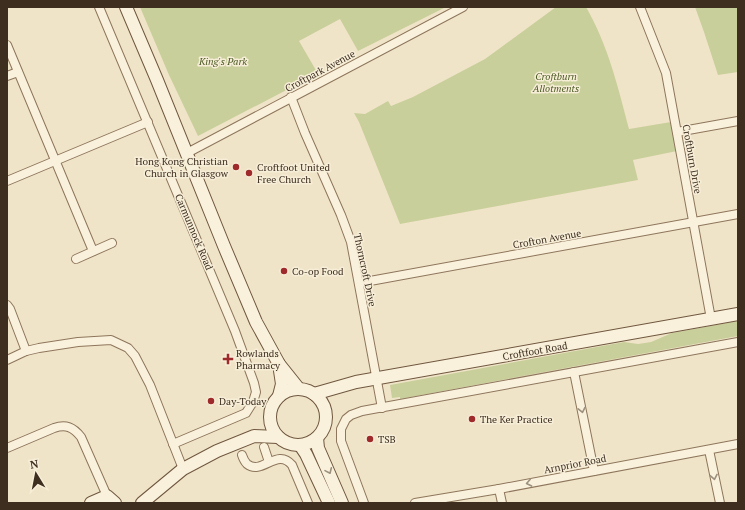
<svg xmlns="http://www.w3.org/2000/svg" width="745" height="510" font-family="'PT Serif',serif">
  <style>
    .green { fill: #c9cf9b }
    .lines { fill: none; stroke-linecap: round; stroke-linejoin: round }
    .street-casing { stroke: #8d765c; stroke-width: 10 }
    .secondary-casing { stroke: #6f573f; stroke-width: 14 }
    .street { stroke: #faf1dc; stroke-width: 8 }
    .secondary { stroke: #faf1dc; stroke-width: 12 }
    .oneway { stroke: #9c907e }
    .poi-dot { fill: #9e2a2b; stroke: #f7eed8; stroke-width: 1.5 }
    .labels { text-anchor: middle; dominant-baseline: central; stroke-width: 3; stroke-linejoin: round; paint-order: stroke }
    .park-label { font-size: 10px; font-style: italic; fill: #4d5a26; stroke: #f7eed8 }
    .street-label { font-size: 10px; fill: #3d2e20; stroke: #f7eed8 }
    .poi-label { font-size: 10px; fill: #3d2e20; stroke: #f7eed8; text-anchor: start }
  </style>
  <rect width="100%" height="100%" fill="#f0e4c8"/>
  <g class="green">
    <path d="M 140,7 L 446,7 L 358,51 L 340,19 L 299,41 L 317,72 L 298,84 L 198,136 L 169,75 Z"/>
    <path d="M 556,7 L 586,7 C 608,45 618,87 629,129 L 671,122 L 677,151 L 633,160 L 638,180 L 400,224 L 359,122 L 354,113 L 365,114 L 388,101 L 391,106 L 413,97 L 485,59 Z"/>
    <path d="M 695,7 L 738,7 L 738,72 L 718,75 L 704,32 Z"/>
    <path d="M 738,321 L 738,336 L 400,399 L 400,397 L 392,398 L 390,385 L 624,342 L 638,344 L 651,342 L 672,333 Z"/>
  </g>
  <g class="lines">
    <defs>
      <g id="street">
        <path d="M 99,7 L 235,331 L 254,383 L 256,392 L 253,402 L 246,413 L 173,444"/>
        <path d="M 640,7 L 666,73 L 711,319"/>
        <path d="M 7,45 L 93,251"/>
        <path d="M 7,76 L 18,72"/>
        <path d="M 291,97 L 305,133 L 341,215 L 351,242 L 382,408"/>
        <path d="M 677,132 L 738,121"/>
        <path d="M 187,153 L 463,7"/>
        <path d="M 7,181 L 148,122"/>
        <path d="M 76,259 L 112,243"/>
        <path d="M 359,283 L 738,214"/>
        <path d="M 7,305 L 10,309 L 26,351"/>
        <path d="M 7,360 L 26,351 L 39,348 L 78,342 L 111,340 L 128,348 L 135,356 L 150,385 L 183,469"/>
        <path d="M 574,372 L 594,471"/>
        <path d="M 264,447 L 269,462"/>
        <path d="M 7,448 L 54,428 C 66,424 73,427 81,437 L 107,496"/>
        <path d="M 709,450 L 720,503"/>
        <path d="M 242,455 C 243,458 245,462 247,464 C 262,476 277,447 292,465 L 308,503"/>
        <path d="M 499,489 L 502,503"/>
        <path d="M 364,503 L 341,441 L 341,429 L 346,419 L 351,415 L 362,411 L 738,342"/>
        <path d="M 415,503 L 499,489 L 738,444"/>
      </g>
      <g id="secondary">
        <path d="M 126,7 L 157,80 L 224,246 L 256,322 L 279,364 L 299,389"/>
        <path d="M 279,364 L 282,384 L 279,396"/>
        <circle cx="298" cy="417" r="28"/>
        <path d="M 314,394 L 356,382 L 738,314"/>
        <path d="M 317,438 L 318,448 L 342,503"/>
        <path d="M 300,445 L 306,454 L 329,503"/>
        <path d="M 91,503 L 107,496 L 115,503"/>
        <path d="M 142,503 L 183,469 L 217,451 L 254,436 L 278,437"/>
      </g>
    </defs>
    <use href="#street" class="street-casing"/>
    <use href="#secondary" class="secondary-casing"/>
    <use href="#street" class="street"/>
    <use href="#secondary" class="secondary"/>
  </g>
  <defs><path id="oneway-chevron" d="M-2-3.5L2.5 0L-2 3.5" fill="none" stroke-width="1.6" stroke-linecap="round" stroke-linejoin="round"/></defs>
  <g class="oneway">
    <use href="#oneway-chevron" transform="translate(582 410) rotate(78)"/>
    <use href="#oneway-chevron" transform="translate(329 471) rotate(66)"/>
    <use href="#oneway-chevron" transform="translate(714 477) rotate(79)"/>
    <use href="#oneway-chevron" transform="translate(529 483) rotate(169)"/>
  </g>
  <g class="poi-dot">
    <circle cx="236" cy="167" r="4"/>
    <circle cx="249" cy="173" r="4"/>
    <circle cx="284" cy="271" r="4"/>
    <path d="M226 353h4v4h4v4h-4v4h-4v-4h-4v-4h4z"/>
    <circle cx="211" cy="401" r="4"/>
    <circle cx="472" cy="419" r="4"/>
    <circle cx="370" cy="439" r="4"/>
  </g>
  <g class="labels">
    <g class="park-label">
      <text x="223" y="61">King's Park</text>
      <text x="556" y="76">Croftburn<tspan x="556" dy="12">Allotments</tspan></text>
    </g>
    <g class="street-label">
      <text transform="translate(320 71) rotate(-28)">Croftpark Avenue</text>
      <text transform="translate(692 159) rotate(80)">Croftburn Drive</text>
      <text transform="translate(194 232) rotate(67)">Carmunnock Road</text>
      <text transform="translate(547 239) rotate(-10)">Crofton Avenue</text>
      <text transform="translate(365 270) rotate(78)">Thorncroft Drive</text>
      <text transform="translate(535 351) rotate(-10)">Croftfoot Road</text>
      <text transform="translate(575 464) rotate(-11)">Arnprior Road</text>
    </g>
    <g class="poi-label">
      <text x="228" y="161" text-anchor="end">Hong Kong Christian<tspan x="228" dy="12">Church in Glasgow</tspan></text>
      <text x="257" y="167">Croftfoot United<tspan x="257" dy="12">Free Church</tspan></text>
      <text x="292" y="271">Co-op Food</text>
      <text x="236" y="353">Rowlands<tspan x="236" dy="12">Pharmacy</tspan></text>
      <text x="219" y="401">Day-Today</text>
      <text x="480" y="419">The Ker Practice</text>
      <text x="378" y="439">TSB</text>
    </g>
  </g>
  <rect width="745" height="510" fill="none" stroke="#3d2e20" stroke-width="16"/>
  <g transform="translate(36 474) rotate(350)" stroke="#f7eed8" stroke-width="3" paint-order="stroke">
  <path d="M0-3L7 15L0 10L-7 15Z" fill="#3d2e20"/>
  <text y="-6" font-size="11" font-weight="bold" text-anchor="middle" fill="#3d2e20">N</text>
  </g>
</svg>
